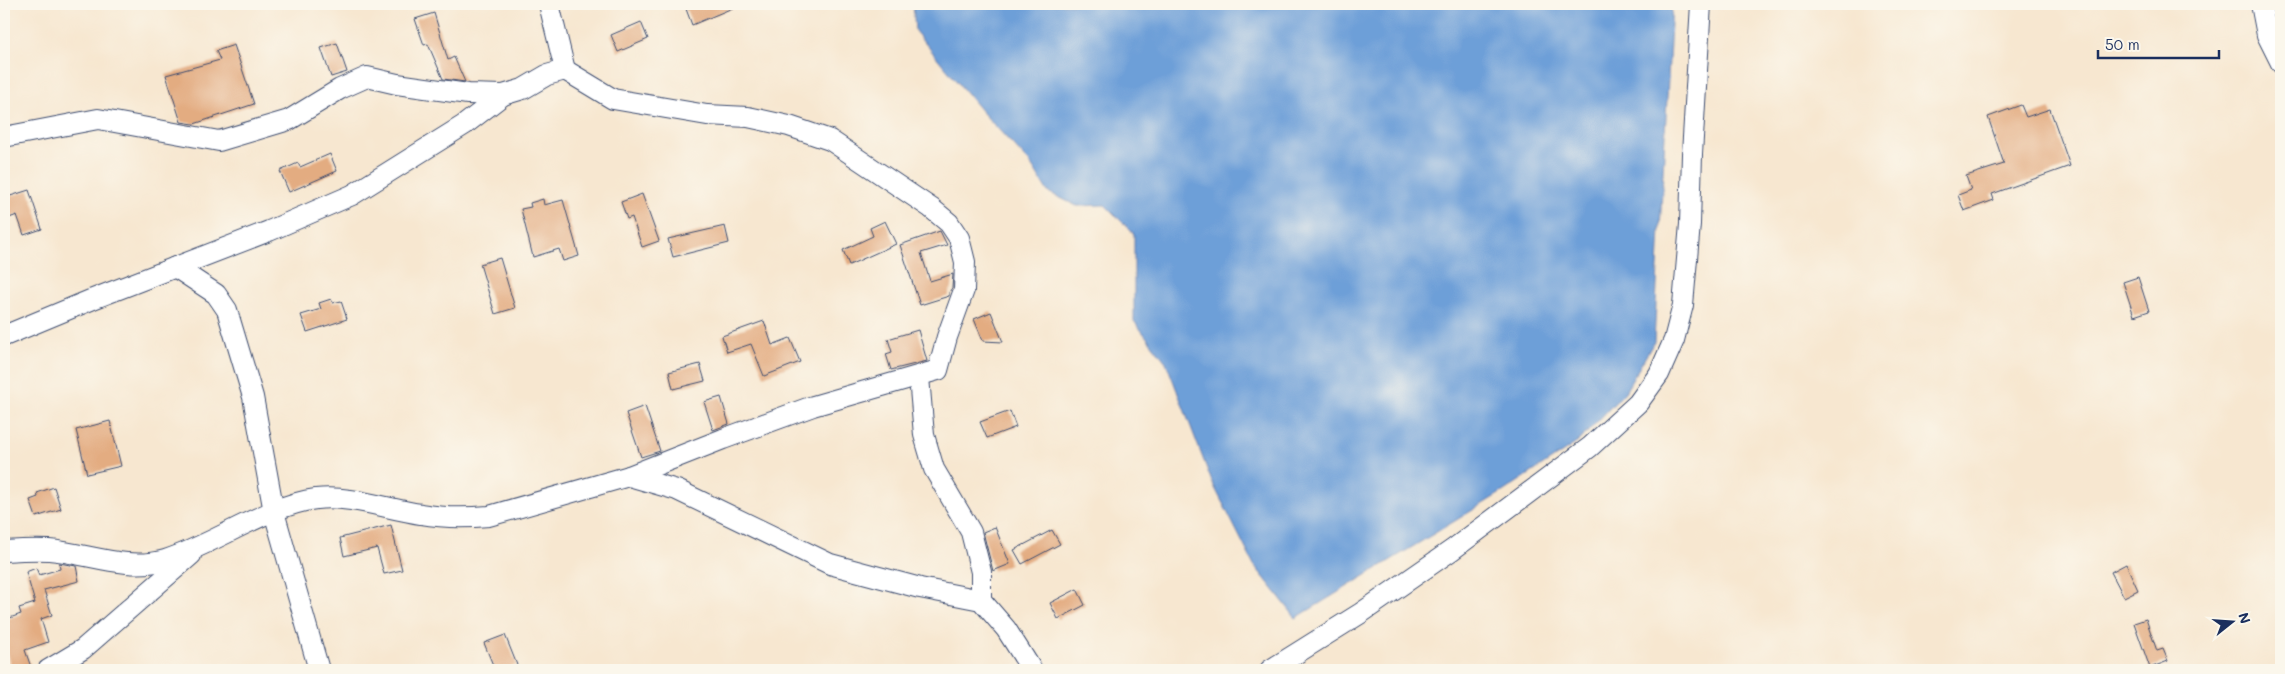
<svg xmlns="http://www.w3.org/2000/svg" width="2285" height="674" font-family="Mali,sans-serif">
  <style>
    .water { fill: #6d9fd8; stroke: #44679b }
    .building { fill: #e3ac81 }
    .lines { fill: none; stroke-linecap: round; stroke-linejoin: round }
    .minor-casing { stroke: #3c4b6f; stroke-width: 22 }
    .minor { stroke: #fff; stroke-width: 20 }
  </style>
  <rect width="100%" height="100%" fill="#fbf7ec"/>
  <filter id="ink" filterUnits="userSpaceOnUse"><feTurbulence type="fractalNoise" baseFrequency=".02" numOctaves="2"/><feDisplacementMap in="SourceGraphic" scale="10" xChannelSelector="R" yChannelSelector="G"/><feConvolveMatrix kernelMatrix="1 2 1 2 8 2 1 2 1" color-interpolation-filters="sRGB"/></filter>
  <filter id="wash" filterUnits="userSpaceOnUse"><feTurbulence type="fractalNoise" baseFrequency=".0096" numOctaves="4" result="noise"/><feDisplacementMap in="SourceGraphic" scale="20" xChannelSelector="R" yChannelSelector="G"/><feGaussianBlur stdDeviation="1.12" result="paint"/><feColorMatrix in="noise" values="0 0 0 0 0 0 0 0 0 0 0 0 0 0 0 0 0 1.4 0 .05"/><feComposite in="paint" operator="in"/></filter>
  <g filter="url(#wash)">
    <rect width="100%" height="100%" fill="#f7e7d0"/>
    <path class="water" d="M 913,4 L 1672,4 L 1654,342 L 1625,392 L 1578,442 L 1504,491 L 1296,618 L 1254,565 L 1212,482 L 1166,362 L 1134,321 L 1134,234 L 1105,205 L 1077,206 L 1048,192 L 1030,163 L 983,113 L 915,31 Z"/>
    <g id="blocks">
      <g class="building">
        <path d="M 698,4 L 742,4 L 692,25 L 686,9 Z"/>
        <path d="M 434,13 L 448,60 L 454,57 L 465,82 L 443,79 L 428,44 L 424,45 L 415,19 Z"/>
        <path d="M 641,22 L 648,39 L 618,52 L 611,35 Z"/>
        <path d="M 337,43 L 347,72 L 331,77 L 321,48 Z"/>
        <path d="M 234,45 L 254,104 L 194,124 L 181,122 L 166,75 L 220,60 L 216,51 Z"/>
        <path d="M 2021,105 L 2026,117 L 2050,109 L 2070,166 L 1992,194 L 1994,200 L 1964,211 L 1958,195 L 1971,190 L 1966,176 L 2004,164 L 1988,117 Z"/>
        <path d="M 330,154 L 337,171 L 289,192 L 280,171 L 298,163 L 300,167 Z"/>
        <path d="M 29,190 L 42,229 L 24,235 L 17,215 L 4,220 L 4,198 Z"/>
        <path d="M 642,194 L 659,241 L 642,247 L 632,217 L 627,219 L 621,202 Z"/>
        <path d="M 543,199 L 544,205 L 563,200 L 579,256 L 563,261 L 559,249 L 533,257 L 521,209 L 531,207 L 530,203 Z"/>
        <path d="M 885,221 L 896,244 L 849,265 L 843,250 L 873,236 L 870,228 Z"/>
        <path d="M 725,226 L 729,243 L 673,257 L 668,239 Z"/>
        <path d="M 940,231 L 947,245 L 921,253 L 930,281 L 953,274 L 952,288 L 949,292 L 949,296 L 920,305 L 900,245 Z"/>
        <path d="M 500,258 L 515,308 L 495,314 L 480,264 Z"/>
        <path d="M 2138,277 L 2149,311 L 2134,316 L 2123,282 Z"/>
        <path d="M 331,299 L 333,303 L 341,301 L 347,319 L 307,332 L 301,315 L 321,309 L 319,303 Z"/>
        <path d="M 991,312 L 1003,342 L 983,341 L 974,319 Z"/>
        <path d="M 764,321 L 772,345 L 790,338 L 800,362 L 764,376 L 751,344 L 727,352 L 722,336 Z"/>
        <path d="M 918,330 L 927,361 L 891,370 L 886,354 L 892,352 L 888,339 Z"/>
        <path d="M 700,364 L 705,381 L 673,389 L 669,372 Z"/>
        <path d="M 721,397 L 729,424 L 713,430 L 704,402 Z"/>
        <path d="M 645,406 L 660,451 L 641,457 L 626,413 Z"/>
        <path d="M 1010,411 L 1016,427 L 987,438 L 980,422 Z"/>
        <path d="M 110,421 L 121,466 L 87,474 L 76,430 Z"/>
        <path d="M 54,487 L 61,509 L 36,517 L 30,500 L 38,497 L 37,493 Z"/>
        <path d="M 391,525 L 402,570 L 384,574 L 377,548 L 344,556 L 340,538 Z"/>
        <path d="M 995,527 L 1010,564 L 993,571 L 983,532 Z"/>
        <path d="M 1052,530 L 1060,544 L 1022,564 L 1014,550 Z"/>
        <path d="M 59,563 L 76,566 L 79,581 L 44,590 L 52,615 L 41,619 L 48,642 L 25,650 L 32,670 L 12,670 L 4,645 L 4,620 L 21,614 L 19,608 L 35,603 L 26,572 L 36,568 L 39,575 L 60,569 Z"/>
        <path d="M 2126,564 L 2138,590 L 2124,597 L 2111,572 Z"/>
        <path d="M 1077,589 L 1085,605 L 1058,619 L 1050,603 Z"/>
        <path d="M 2146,619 L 2157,651 L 2163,649 L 2168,661 L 2150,668 L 2134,623 Z"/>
        <path d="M 505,635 L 517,665 L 503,670 L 495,670 L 484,643 Z"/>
      </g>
    </g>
  </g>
  <g filter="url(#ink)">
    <use href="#blocks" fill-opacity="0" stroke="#3c4b6f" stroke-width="1"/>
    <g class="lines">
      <defs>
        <g id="minor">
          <path d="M 549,4 L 565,70"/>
          <path d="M 2261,4 L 2267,35 L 2281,63"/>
          <path d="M 4,137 L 98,119 L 219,141 L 289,120 L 340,89 L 367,77 L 397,84 L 468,94 L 503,95 L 523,89 L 547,75 L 565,70 L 613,99 L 707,115 L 748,117 L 789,126 L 830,140 L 931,208 L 949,223 L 959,238 L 965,262 L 964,290 L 947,337 L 938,370 L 813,406 L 723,439 L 629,476"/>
          <path d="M 175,267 L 216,294 L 227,310 L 253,397 L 274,512 L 319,670"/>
          <path d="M 4,336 L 93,299 L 269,231 L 352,195 L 464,125 L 503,95"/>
          <path d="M 919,377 L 924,435 L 934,469 L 971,532 L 981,572 L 981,600"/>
          <path d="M 4,551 C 19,550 34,549 49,550 C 87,553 127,571 165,560 C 213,545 268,505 316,499 C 351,495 387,509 421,514 C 443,518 466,518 489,516 L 629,476 L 677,490 L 830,564 L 920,588 L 981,600 L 1006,629 L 1032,670"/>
          <path d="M 48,670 L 83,649 L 191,555"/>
          <path d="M 1270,670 L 1361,613 L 1452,550 L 1590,447 L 1638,403 L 1659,374 L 1674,340 L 1683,305 L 1690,224 L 1692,154 L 1701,4"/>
        </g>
      </defs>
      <use href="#minor" class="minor-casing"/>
      <use href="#minor" class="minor"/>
    </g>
  </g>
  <rect width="2285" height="674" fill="none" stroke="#fbf7ec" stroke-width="20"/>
  <g transform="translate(2232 622) rotate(73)" stroke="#fbf7ec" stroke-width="4" paint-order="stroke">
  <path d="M0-4L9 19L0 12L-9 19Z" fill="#1b2f5e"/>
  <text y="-8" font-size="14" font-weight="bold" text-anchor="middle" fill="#1b2f5e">N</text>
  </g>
  <path d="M2098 50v8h121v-8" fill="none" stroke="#1b2f5e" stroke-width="2.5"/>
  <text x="2105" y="50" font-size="15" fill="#1b2f5e" stroke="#fbf7ec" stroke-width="4" paint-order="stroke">50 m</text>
</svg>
